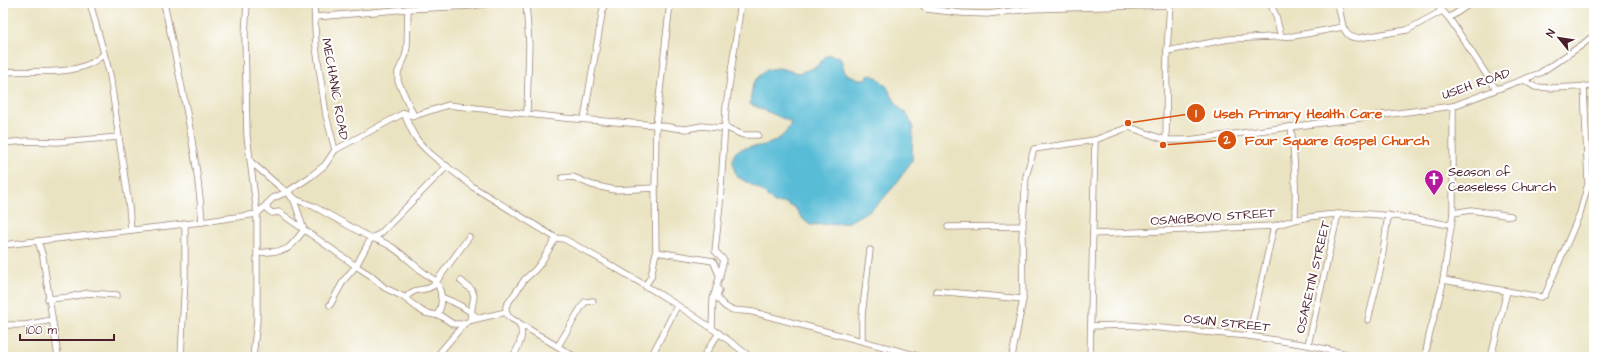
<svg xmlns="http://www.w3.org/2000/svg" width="1597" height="360" font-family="'Architects Daughter',sans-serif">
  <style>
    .water { fill: #58bcd6; stroke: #516e80 }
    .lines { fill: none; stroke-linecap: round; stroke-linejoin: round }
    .street-casing { stroke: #9a8176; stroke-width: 7 }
    .street { stroke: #fff; stroke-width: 5.5 }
    .labels { text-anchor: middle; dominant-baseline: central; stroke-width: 4; stroke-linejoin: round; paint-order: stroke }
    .street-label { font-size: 13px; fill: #4a1f2b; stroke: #fff }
    .poi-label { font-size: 13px; fill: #4a1f2b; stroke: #fff; text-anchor: start }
    .leader { fill: none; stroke: #d8530f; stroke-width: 1.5 }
    .callout-dot { fill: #d8530f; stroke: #fff; stroke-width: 1.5 }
    .mark-label { font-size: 12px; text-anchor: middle; font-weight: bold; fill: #fff }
    .callout-label { font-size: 14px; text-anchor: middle; font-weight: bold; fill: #d8530f; stroke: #fff; stroke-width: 4; stroke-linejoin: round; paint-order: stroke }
  </style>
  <rect width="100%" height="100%" fill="#fff"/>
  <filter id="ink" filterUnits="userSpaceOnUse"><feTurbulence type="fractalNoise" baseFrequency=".025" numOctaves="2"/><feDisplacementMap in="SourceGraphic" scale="8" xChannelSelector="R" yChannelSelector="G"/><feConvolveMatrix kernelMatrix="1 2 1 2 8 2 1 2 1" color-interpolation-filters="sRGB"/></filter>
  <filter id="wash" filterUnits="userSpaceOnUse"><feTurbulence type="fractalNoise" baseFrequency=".012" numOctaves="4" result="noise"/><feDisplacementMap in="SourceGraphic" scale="16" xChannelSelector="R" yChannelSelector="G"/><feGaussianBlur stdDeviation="0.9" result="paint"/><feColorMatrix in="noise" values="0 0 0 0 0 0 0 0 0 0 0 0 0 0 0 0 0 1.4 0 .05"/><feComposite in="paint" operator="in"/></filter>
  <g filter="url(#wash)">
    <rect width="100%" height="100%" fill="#eae3c1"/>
    <path class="water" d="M 830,55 L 840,57 L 845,73 L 859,79 L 865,79 L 870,74 L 878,78 L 886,86 L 898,106 L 908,116 L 913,128 L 912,160 L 896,184 L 880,202 L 870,210 L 847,223 L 810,225 L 802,218 L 795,208 L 785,203 L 774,203 L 762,191 L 736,176 C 735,171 733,165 733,160 C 733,145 754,148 764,145 C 775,143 788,134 791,122 L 750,104 L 753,83 L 765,70 L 779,68 L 799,73 L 816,67 L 826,56 Z"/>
  </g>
  <g filter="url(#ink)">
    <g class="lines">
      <defs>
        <g id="street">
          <path d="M 90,3 L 110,75 L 129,207 L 131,230"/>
          <path d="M 164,3 C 179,75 197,148 202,222"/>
          <path d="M 526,3 L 529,44 L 527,113"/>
          <path d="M 921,3 L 926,9 L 961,13 L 987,14 L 1030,9 L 1170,5"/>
          <path d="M 1270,3 L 1276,16 L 1281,37"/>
          <path d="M 1435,3 L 1449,18 L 1496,89 L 1499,88"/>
          <path d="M 408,9 L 407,47 L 405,57 L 398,72 L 398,81 L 414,116"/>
          <path d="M 316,17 L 408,9 L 471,6 L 491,3"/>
          <path d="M 1449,18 L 1471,3"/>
          <path d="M 1343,27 C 1347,35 1350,38 1359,38 L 1407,30 L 1442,11"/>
          <path d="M 1167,51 L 1170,3"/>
          <path d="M 3,72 C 36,69 78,79 104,54"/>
          <path d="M 1521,81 L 1524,80 L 1535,87 L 1552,88 L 1594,86"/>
          <path d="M 404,113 C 407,120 410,128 414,135 C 426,155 455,171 473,187 L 556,238 L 564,239 L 575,245 C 634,278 698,315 750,357"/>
          <path d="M 584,119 L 604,3"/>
          <path d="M 1291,127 C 1295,158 1296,188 1295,219"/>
          <path d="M 1166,140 L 1167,51 L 1229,39 L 1294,36 L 1343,27 L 1338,3"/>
          <path d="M 3,143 L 27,141 L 57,142 L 119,137"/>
          <path d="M 335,150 L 404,113 L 414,116 L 448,105 L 564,118 L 656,125 L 675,128 L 686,129 L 702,126 L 719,128 L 725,127 L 743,135 L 758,135"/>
          <path d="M 251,162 L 279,186 L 297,200 L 313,206 L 371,238 C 398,244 413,268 436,281 C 442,292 444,304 437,315"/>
          <path d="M 562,178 L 573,177 L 592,185 L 615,190 L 655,188"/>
          <path d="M 267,204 L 267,209 L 272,213 L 279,212 L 356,266 L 370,275 L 385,288 L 402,296 L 419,309 L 425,313 L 441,316 L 453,324 L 464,324"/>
          <path d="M 1453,213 L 1471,210 L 1511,216"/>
          <path d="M 948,227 L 1023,226"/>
          <path d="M 1093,234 L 1274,226 C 1328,207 1388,213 1444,224 L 1451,223"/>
          <path d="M 556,238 L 540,264 L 535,270 L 525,279 L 506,306 L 506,312 L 508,316 L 512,319 L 575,357"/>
          <path d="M 38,241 L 43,257 L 58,357"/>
          <path d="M 3,245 L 202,222 L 257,214 L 247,136 L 245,35 L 247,3"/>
          <path d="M 656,252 L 713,261 L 720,277"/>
          <path d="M 258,253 C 288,249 284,256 304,230 L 294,200 L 291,197"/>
          <path d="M 1443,280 L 1541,297 L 1545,295 L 1580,213 L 1588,184 L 1584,86"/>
          <path d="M 461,281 L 472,290 L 474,296 L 470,320"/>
          <path d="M 646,287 L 646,284 L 651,277 L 656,252 L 655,188 L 656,125 L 670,3"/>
          <path d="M 719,290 L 717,297 C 728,314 735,309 753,312 L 922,357"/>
          <path d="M 936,291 L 1023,299"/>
          <path d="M 441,297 C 455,302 468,309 478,318"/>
          <path d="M 405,298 C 418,285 422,293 433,286 L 469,237"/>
          <path d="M 48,299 L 70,297 L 88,293 L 117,295"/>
          <path d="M 330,305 L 344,280 L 356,266 L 371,238 L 380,234 L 447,166"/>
          <path d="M 1368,320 L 1381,267 L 1388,215"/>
          <path d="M 3,325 L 25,325 L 52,320"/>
          <path d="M 1092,326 L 1127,325 L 1249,336 L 1308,345 L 1359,357"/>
          <path d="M 712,328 L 713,299 L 724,260 L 715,251 L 720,204 L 726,107 L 741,3"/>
          <path d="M 1249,336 L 1274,226"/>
          <path d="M 862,341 L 862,315 L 870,250"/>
          <path d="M 1308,345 L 1338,214"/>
          <path d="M 558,346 L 582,306 L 585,302 L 593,301"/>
          <path d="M 181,357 L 185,278 L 185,223"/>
          <path d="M 253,357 L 257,320 L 257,214 L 273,198 L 287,192 L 310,177 L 325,165 L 335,150 L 326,115 L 316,47 L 314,3"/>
          <path d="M 436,357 L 465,323 L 472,320 L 506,312"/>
          <path d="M 513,357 C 519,346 526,333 518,322"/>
          <path d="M 651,357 L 677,306"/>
          <path d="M 703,357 L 719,333"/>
          <path d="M 1012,357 L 1023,299 L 1022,236 L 1026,176 L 1034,149 L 1095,140 L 1129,127 L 1166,140 L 1188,140 L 1453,106 L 1540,73 L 1582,45 L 1594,35"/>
          <path d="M 1090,357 L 1095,140"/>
          <path d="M 1425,357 L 1429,336 L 1442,287 L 1453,213 L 1453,106"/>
          <path d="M 1491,357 L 1507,291"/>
        </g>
      </defs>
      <use href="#street" class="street-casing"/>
      <use href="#street" class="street"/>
    </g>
  </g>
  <defs>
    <symbol id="church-pin" viewBox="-11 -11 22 30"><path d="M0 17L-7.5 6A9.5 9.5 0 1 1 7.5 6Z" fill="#b5179e" stroke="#fff"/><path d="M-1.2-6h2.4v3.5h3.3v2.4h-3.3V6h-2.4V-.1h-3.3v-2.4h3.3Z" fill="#fff"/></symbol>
  </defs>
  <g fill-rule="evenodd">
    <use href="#church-pin" x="1423" y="168" width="22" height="30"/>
  </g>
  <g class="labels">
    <g class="street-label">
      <text transform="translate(1476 84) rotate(-19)">USEH ROAD</text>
      <text transform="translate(335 89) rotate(80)">MECHANIC ROAD</text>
      <text transform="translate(1213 217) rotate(-4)">OSAIGBOVO STREET</text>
      <text transform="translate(1313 277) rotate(-77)">OSARETIN STREET</text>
      <text transform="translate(1227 323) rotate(6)">OSUN STREET</text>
    </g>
    <g class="poi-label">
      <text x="1448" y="172">Season of<tspan x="1448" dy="15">Ceaseless Church</tspan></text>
    </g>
  </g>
  <path class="leader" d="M1128 123L1196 113M1163 145L1227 140"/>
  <g class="callout-dot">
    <circle cx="1128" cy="123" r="4"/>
    <circle cx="1163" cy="145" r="4"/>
    <circle cx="1196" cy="113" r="10"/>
    <circle cx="1227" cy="140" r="10"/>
  </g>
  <g class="mark-label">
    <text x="1196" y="117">1</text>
    <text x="1227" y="144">2</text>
  </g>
  <g class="callout-label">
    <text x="1298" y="118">Useh Primary Health Care</text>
    <text x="1337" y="145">Four Square Gospel Church</text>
  </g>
  <rect width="1597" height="360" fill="none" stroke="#fff" stroke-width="16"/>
  <g transform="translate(1559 38) rotate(300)" stroke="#ffffff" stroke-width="3" paint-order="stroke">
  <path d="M0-3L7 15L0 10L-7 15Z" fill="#4a1f2b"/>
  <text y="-6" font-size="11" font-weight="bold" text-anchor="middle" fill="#4a1f2b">N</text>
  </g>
  <path d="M20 334v6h94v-6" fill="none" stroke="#4a1f2b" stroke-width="2"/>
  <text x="26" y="334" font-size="12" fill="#4a1f2b" stroke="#ffffff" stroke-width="3" paint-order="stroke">100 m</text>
</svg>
